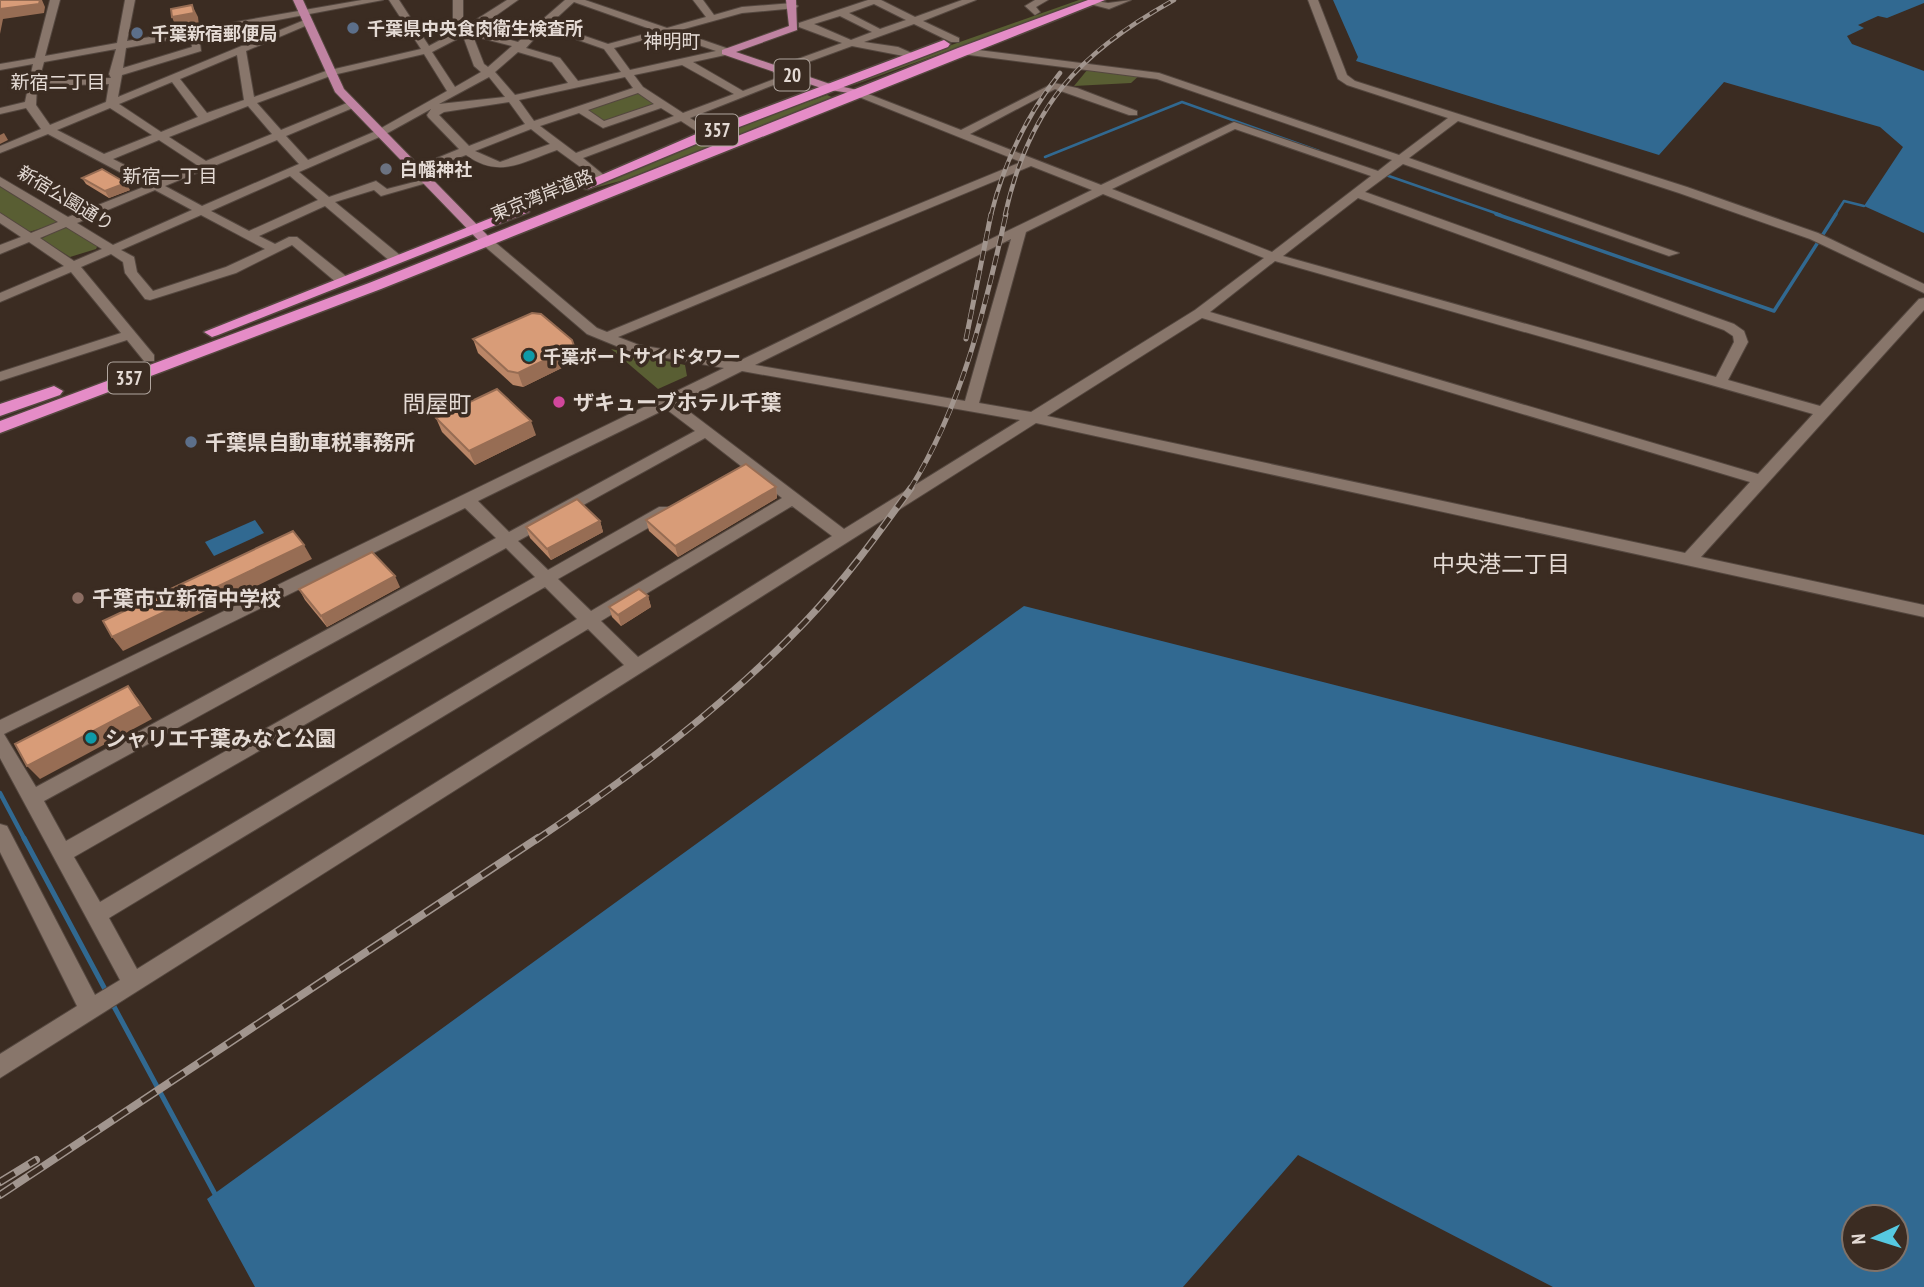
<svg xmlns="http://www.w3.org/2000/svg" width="1924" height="1287" font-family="'PT Sans Narrow','Noto Sans JP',sans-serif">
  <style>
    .green { fill: #595e33 }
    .water { fill: #316991; fill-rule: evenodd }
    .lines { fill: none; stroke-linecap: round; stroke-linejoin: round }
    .stream-far3 { stroke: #316991; stroke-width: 2.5 }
    .stream-far2 { stroke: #316991; stroke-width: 3.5 }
    .stream-far1 { stroke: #316991; stroke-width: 4.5 }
    .stream { stroke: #316991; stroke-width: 5 }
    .minor-casing { stroke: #54473f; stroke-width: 2 }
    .major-casing { stroke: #54473f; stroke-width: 2 }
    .highway-casing { stroke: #54473f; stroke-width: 3 }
    .minor { fill: #88766b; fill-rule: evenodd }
    .major { fill: #c083a2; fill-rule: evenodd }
    .highway { fill: #e58cc7; fill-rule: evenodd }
    .rail-far3-casing { stroke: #a1958e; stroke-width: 4.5 }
    .rail-far2-casing { stroke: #a1958e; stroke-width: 5 }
    .rail-far1-casing { stroke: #a1958e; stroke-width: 7 }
    .rail-casing { stroke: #a1958e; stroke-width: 8 }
    .rail-far3 { stroke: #3b2c22; stroke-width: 2.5; stroke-dasharray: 8; stroke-linecap: butt }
    .rail-far2 { stroke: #3b2c22; stroke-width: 3.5; stroke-dasharray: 10; stroke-linecap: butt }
    .rail-far1 { stroke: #3b2c22; stroke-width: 4.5; stroke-dasharray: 13; stroke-linecap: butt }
    .rail { stroke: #3b2c22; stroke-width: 5; stroke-dasharray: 17; stroke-linecap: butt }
    .wall { fill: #ba8667 }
    .shaded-wall { fill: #976d54 }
    .building { fill: #d89c78; stroke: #976d54; stroke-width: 2 }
    .service-dot { fill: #5c6f8a; stroke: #3b2c22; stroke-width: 2.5 }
    .worship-dot { fill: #6b7280; stroke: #3b2c22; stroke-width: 2.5 }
    .culture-dot { fill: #0f9aa8; stroke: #3b2c22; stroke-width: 2.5 }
    .hotel-dot { fill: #d1479c; stroke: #3b2c22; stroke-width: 2.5 }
    .education-dot { fill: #8d6e63; stroke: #3b2c22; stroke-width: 2.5 }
    .labels { text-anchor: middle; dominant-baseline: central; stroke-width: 7; stroke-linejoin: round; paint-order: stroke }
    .far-poi-label { font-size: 18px; font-weight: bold; fill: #e4dad4; stroke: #3b2c22; text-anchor: start }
    .far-street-label { font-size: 18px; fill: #e4dad4; stroke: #3b2c22 }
    .far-neighbourhood-label { font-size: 19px; fill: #e4dad4; stroke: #3b2c22 }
    .shield { fill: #3b2c22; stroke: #b1a69f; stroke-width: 2 }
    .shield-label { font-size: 19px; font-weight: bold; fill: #e4dad4 }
    .poi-label { font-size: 21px; font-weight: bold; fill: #e4dad4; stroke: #3b2c22; text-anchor: start }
    .neighbourhood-label { font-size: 23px; fill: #e4dad4; stroke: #3b2c22 }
  </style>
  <rect width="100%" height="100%" fill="#3b2c22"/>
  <g class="green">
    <path d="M 1079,0 L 1088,0 L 851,86 L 906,61 Z"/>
    <path d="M 1088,69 L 1142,73 L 1131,83 L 1074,86 Z"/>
    <path d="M 633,93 L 639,93 L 655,104 L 606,123 L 585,110 Z"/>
    <path d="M 827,95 L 834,98 L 624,180 L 583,191 L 740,126 Z"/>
    <path d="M 0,186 L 57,220 L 55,224 L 29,232 L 0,213 Z"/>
    <path d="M 69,227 L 98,245 L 96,249 L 70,257 L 41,239 L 61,228 Z"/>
    <path d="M 611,349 L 685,365 L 687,376 L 658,389 Z"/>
  </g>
  <g class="water">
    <path d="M 1333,0 L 1924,0 L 1924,3 L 1887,18 L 1878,16 L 1858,25 L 1864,28 L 1847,36 L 1852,44 L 1924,71 L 1924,233 L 1864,206 L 1903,147 L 1880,127 L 1724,82 L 1659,155 L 1356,61 L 1358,57 Z"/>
    <path d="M 255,520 L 264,533 L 214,556 L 205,542 Z"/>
    <path d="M 1024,606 L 1924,835 L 1924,1287 L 1553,1287 L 1298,1155 L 1183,1287 L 255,1287 L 207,1199 ZM 1854,1217 L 1896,1217 L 1896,1259 L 1854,1259 Z"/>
  </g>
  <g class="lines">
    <g class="stream-far3">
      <path d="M 1045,157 L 1182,102 L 1319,151"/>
      <path d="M 1383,174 L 1501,215"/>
      <path d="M 1835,215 L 1844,201 L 1864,206"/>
    </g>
    <path class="stream-far2" d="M 1496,214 L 1774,311 L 1836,214"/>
    <path class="stream-far1" d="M 0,793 L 25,840"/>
    <g class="stream">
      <path d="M 24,838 L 107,993"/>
      <path d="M 111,1001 L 216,1196"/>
    </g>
    <defs>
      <g id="minor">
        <path d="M 50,0 L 60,0 L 45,56 L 117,43 L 125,0 L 135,0 L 127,41 L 362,0 L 383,0 L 199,35 L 201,51 L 122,75 L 118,97 L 307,19 L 312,22 L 310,24 L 246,51 L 254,97 L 326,71 L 421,49 L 389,0 L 399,0 L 429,46 L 459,30 L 453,24 L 453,0 L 463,0 L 463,23 L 466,26 L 507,0 L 518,0 L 491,19 L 535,26 L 565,0 L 585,0 L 667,28 L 706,17 L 693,0 L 703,0 L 714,15 L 742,7 L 793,3 L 798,6 L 796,8 L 742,13 L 677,31 L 729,49 L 730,54 L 693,62 L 743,91 L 790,73 L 799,75 L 690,118 L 712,132 L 712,136 L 704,136 L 681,121 L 583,158 L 605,176 L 607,178 L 601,182 L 557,150 C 522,162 500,179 466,155 L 421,172 L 413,172 L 413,168 L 459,149 L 428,117 L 427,115 L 431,109 L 384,135 L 299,172 L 329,197 L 376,181 L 387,189 L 430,178 L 430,182 L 381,196 L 374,190 L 335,202 L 401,256 L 401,262 L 391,262 L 325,206 L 259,236 L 275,244 L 289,237 L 297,237 L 347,277 L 347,283 L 337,283 L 292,245 L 236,273 L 150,300 L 145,299 L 125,273 L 123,262 L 111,254 L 81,267 L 154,355 L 154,361 L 144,361 L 127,340 L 0,381 L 0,372 L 121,333 L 71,272 L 0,302 L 0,293 L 64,266 L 29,242 L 0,254 L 0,245 L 21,237 L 0,223 L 0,213 L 31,233 L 58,222 L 0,186 L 0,177 L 68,217 L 146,186 L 48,134 L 0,153 L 0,146 L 41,129 L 26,108 L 0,114 L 0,108 L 25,102 L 33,64 L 0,70 L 0,64 L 35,58 ZM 574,2 L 656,31 L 608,44 L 550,24 ZM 484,23 L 529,31 L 518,42 L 474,30 ZM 544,28 L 604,49 L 621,72 L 578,81 L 560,58 L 526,48 ZM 666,34 L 716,51 L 630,70 L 614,48 ZM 190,36 L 192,47 L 123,68 L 126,48 ZM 463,36 L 474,66 L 481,72 L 455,87 L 432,52 ZM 473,36 L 512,46 L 488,67 L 484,64 ZM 116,49 L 109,74 L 111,78 L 39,80 L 44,62 ZM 518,52 L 552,62 L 568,83 L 515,95 L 495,72 ZM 424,54 L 447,91 L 376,131 L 308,160 L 286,136 L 355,107 L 355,103 L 347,103 L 281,130 L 257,103 L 333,75 ZM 237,55 L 244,100 L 207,113 L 180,79 ZM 682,65 L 734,94 L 683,113 L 643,87 L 634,75 ZM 489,77 L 505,97 L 439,104 ZM 625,77 L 633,88 L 534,121 L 519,100 ZM 172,82 L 198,117 L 161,132 L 119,104 ZM 109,84 L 106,102 L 50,125 L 36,105 L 37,86 ZM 638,93 L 654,104 L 604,121 L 588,110 ZM 509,102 L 525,124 L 469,146 L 439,115 L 444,112 ZM 248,106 L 272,134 L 206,161 L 169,137 ZM 110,108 L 152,135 L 104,154 L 57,130 ZM 661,108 L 674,116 L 576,153 L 540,126 L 579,113 L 603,128 ZM 531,129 L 550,144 L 500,162 L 475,151 ZM 159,140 L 197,165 L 156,181 L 113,159 ZM 277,140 L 299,164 L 202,206 L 165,186 ZM 290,176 L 318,200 L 249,231 L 211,211 ZM 155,190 L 192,210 L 113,245 L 77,223 ZM 201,215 L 265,249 L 226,267 L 153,291 L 137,272 L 134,257 L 121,250 ZM 66,227 L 102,249 L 74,261 L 40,238 Z"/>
        <path d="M 868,0 L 881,0 L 915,17 L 962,0 L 976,0 L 923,21 L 959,38 L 959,42 L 951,42 L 914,24 L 864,42 L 898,47 L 914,54 L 914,58 L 852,46 L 781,72 L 773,72 L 773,68 L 842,43 L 799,27 L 799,23 ZM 874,4 L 906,20 L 880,29 L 849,13 ZM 840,16 L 872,32 L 851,40 L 814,24 Z"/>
        <path d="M 1035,0 L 1048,0 L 1036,7 L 1040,12 L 1035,15 L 1025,6 Z"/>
        <path d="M 1090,0 L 1108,3 L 1131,0 L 1109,9 L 1090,4 Z"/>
        <path d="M 1308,0 L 1318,0 L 1347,75 L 1355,81 L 1687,187 L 1818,233 L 1924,284 L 1924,293 L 1810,239 L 1679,193 L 1458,121 L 1409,158 L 1679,253 L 1669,256 L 1403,164 L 1365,192 L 1734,324 L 1744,331 L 1748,342 L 1728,380 L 1820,406 L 1919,299 L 1924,298 L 1924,310 L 1701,557 L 1924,605 L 1924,617 L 1036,423 L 0,1078 L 0,1054 L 77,1006 L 0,852 L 0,824 L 7,826 L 95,995 L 120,980 L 0,758 L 0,720 L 724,368 L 631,352 L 587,334 L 482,244 L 482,238 L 490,238 L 597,328 L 607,332 L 1021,162 L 854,95 L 854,91 L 858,90 L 961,130 L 1054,83 L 1077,88 L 1137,111 L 1137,115 L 1129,115 L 1055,89 L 970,134 L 1101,185 L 1234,122 L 1378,171 L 1392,160 L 1157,79 L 962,54 L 957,51 L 962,48 L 1159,73 L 1399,155 L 1448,118 L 1347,85 L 1338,79 ZM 1235,129 L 1371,176 L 1272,252 L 1112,189 ZM 1031,166 L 1092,190 L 737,362 L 639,345 L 618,337 ZM 1103,194 L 1264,258 L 1195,310 L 1031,412 L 979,403 L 1026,232 ZM 1358,198 L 1724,330 L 1733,336 L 1734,342 L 1716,377 L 1283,256 ZM 1011,239 L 965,401 L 755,365 ZM 1275,261 L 1813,414 L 1758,474 L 1210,312 ZM 1202,318 L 1750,482 L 1685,553 L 1047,416 ZM 742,371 L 1020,420 L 844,529 L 678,403 ZM 666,409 L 695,431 L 509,532 L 478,501 ZM 705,438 L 782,498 L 591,611 L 558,579 L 671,515 L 673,511 L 671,507 L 659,507 L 548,570 L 518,541 ZM 792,506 L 832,536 L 638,657 L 601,621 ZM 465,508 L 496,538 L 36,787 L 4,734 ZM 506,548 L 535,577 L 66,841 L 44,801 ZM 545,587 L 577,619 L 100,902 L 74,857 ZM 588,629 L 624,665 L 137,969 L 109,918 Z"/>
      </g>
      <g id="major">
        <path d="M 293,0 L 303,0 L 344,89 L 490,238 L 490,244 L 482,244 L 335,92 Z"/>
        <path d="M 786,0 L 796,0 L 797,30 L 736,52 L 830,84 L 862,91 L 862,95 L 824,89 L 722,54 L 722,50 L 789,26 Z"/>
      </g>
      <g id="highway">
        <path d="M 1088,0 L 1105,0 L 381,289 L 0,433 L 0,421 L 369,283 L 958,48 Z"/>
        <path d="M 944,40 L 950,44 L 948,47 L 713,137 L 588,189 L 576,186 L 703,131 Z"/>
        <path d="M 524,205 L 531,209 L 529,212 L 218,335 L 212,337 L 204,332 Z"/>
        <path d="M 54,386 L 63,391 L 60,395 L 0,416 L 0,404 Z"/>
      </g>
    </defs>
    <use href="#minor" class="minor-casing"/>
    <use href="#major" class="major-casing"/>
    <use href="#highway" class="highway-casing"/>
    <use href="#minor" class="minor"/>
    <use href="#major" class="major"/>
    <use href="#highway" class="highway"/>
    <defs>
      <g id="rail-far3">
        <path d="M 991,215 C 1004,162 1026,116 1060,73"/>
        <path d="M 1005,215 C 1029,107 1078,53 1174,0"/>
      </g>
      <g id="rail-far2">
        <path d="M 966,339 L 991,214"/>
        <path d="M 910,489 C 962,406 985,309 1006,214"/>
      </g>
      <path id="rail-far1" d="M 536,840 C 631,776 726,705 805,622 C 845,580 878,534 911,488"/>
      <g id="rail">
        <path d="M 0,1182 L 36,1160"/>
        <path d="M 0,1195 L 538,838"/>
      </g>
    </defs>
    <use href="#rail-far3" class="rail-far3-casing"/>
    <use href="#rail-far2" class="rail-far2-casing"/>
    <use href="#rail-far1" class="rail-far1-casing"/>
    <use href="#rail" class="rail-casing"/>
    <use href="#rail-far3" class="rail-far3"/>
    <use href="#rail-far2" class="rail-far2"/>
    <use href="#rail-far1" class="rail-far1"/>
    <use href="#rail" class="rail"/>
  </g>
  <g class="wall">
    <path d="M 82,178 L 130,190 L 109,198 L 86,184 Z"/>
    <path d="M 473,339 L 574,346 L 578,360 L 523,387 L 513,385 L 478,353 Z"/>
    <path d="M 436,418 L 536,435 L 475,465 L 442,432 Z"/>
    <path d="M 776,487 L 777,498 L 678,557 L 649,531 L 646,520 Z"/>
    <path d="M 600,521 L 603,532 L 551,560 L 530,538 L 526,527 Z"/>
    <path d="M 400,587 L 327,627 L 305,600 L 299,589 Z"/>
    <path d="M 648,596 L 651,607 L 621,626 L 612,617 L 609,607 Z"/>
  </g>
  <g class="shaded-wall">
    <path d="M 40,0 L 42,0 L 45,7 L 44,13 L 3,19 L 0,34 L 0,9 Z"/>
    <path d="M 192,5 L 198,17 L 199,26 L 177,30 L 172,17 Z"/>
    <path d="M 4,133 L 8,140 L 0,144 L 0,135 Z"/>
    <path d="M 126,183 L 130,190 L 109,198 L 105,191 Z"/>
    <path d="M 574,346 L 578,360 L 523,387 L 518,373 Z"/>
    <path d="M 531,421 L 536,435 L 475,465 L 469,451 Z"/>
    <path d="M 776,487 L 777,498 L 678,557 L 675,546 Z"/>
    <path d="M 600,521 L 603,532 L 551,560 L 547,549 Z"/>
    <path d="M 304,545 L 312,559 L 123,651 L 112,637 Z"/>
    <path d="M 395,576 L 400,587 L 327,627 L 321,616 Z"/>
    <path d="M 648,596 L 651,607 L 621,626 L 618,615 Z"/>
    <path d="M 128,686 L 139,700 L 152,719 L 40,779 L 27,766 Z"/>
  </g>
  <g class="building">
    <path d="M 0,0 L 40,0 L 39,4 L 0,9 Z"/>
    <path d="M 192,5 L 194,13 L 172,17 L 171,9 Z"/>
    <path d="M 102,169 L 126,183 L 105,191 L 82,178 Z"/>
    <path d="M 532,313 L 541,314 L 572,340 L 574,346 L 518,373 L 508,371 L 473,339 Z"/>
    <path d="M 497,389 L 531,421 L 469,451 L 436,418 Z"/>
    <path d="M 746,464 L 776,487 L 675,546 L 646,520 Z"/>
    <path d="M 577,499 L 600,521 L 547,549 L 526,527 Z"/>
    <path d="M 293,531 L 304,545 L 112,637 L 103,621 Z"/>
    <path d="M 372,552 L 395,576 L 321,616 L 299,589 Z"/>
    <path d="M 639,589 L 648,596 L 618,615 L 609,607 Z"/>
    <path d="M 128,686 L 141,706 L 27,766 L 15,744 Z"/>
  </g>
  <g class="service-dot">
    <circle cx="353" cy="28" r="7"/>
    <circle cx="137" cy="33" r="7"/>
    <circle cx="191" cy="442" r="7"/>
  </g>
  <circle class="worship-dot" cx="386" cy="169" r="7"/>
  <g class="culture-dot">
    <circle cx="529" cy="356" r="7"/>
    <circle cx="91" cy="738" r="7"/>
  </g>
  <circle class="hotel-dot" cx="559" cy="402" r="7"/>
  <circle class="education-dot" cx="78" cy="598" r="7"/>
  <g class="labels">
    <g class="far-poi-label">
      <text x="367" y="28">千葉県中央食肉衛生検査所</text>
      <text x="151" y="33">千葉新宿郵便局</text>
      <text x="400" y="169">白幡神社</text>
      <text x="543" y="356">千葉ポートサイドタワー</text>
    </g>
    <g class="far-street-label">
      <text transform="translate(542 195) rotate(-22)">東京湾岸道路</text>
      <text transform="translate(66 198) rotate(31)">新宿公園通り</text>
    </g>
    <g class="far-neighbourhood-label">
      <text x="672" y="41">神明町</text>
      <text x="58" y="82">新宿二丁目</text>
      <text x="170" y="176">新宿一丁目</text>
    </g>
    <g class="shield">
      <rect x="774.5" y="59.5" width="35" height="31" rx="5"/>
      <rect x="696" y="114.5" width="42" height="31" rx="5"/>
      <rect x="108" y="362.5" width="42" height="31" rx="5"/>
    </g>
    <g class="shield-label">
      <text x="792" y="75">20</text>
      <text x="717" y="130">357</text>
      <text x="129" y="378">357</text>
    </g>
    <g class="poi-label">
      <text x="573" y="402">ザキューブホテル千葉</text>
      <text x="205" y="442">千葉県自動車税事務所</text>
      <text x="92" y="598">千葉市立新宿中学校</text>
      <text x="105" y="738">シャリエ千葉みなと公園</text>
    </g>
    <g class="neighbourhood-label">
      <text x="437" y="403">問屋町</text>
      <text x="1501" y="563">中央港二丁目</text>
    </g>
  </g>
  <g transform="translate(1875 1238) rotate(266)"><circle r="33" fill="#3b2c22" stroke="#7f7269" stroke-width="2"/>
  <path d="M0-5L12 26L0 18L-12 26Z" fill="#56c9e1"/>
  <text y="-10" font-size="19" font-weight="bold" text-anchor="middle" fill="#e4dad4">N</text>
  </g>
</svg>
